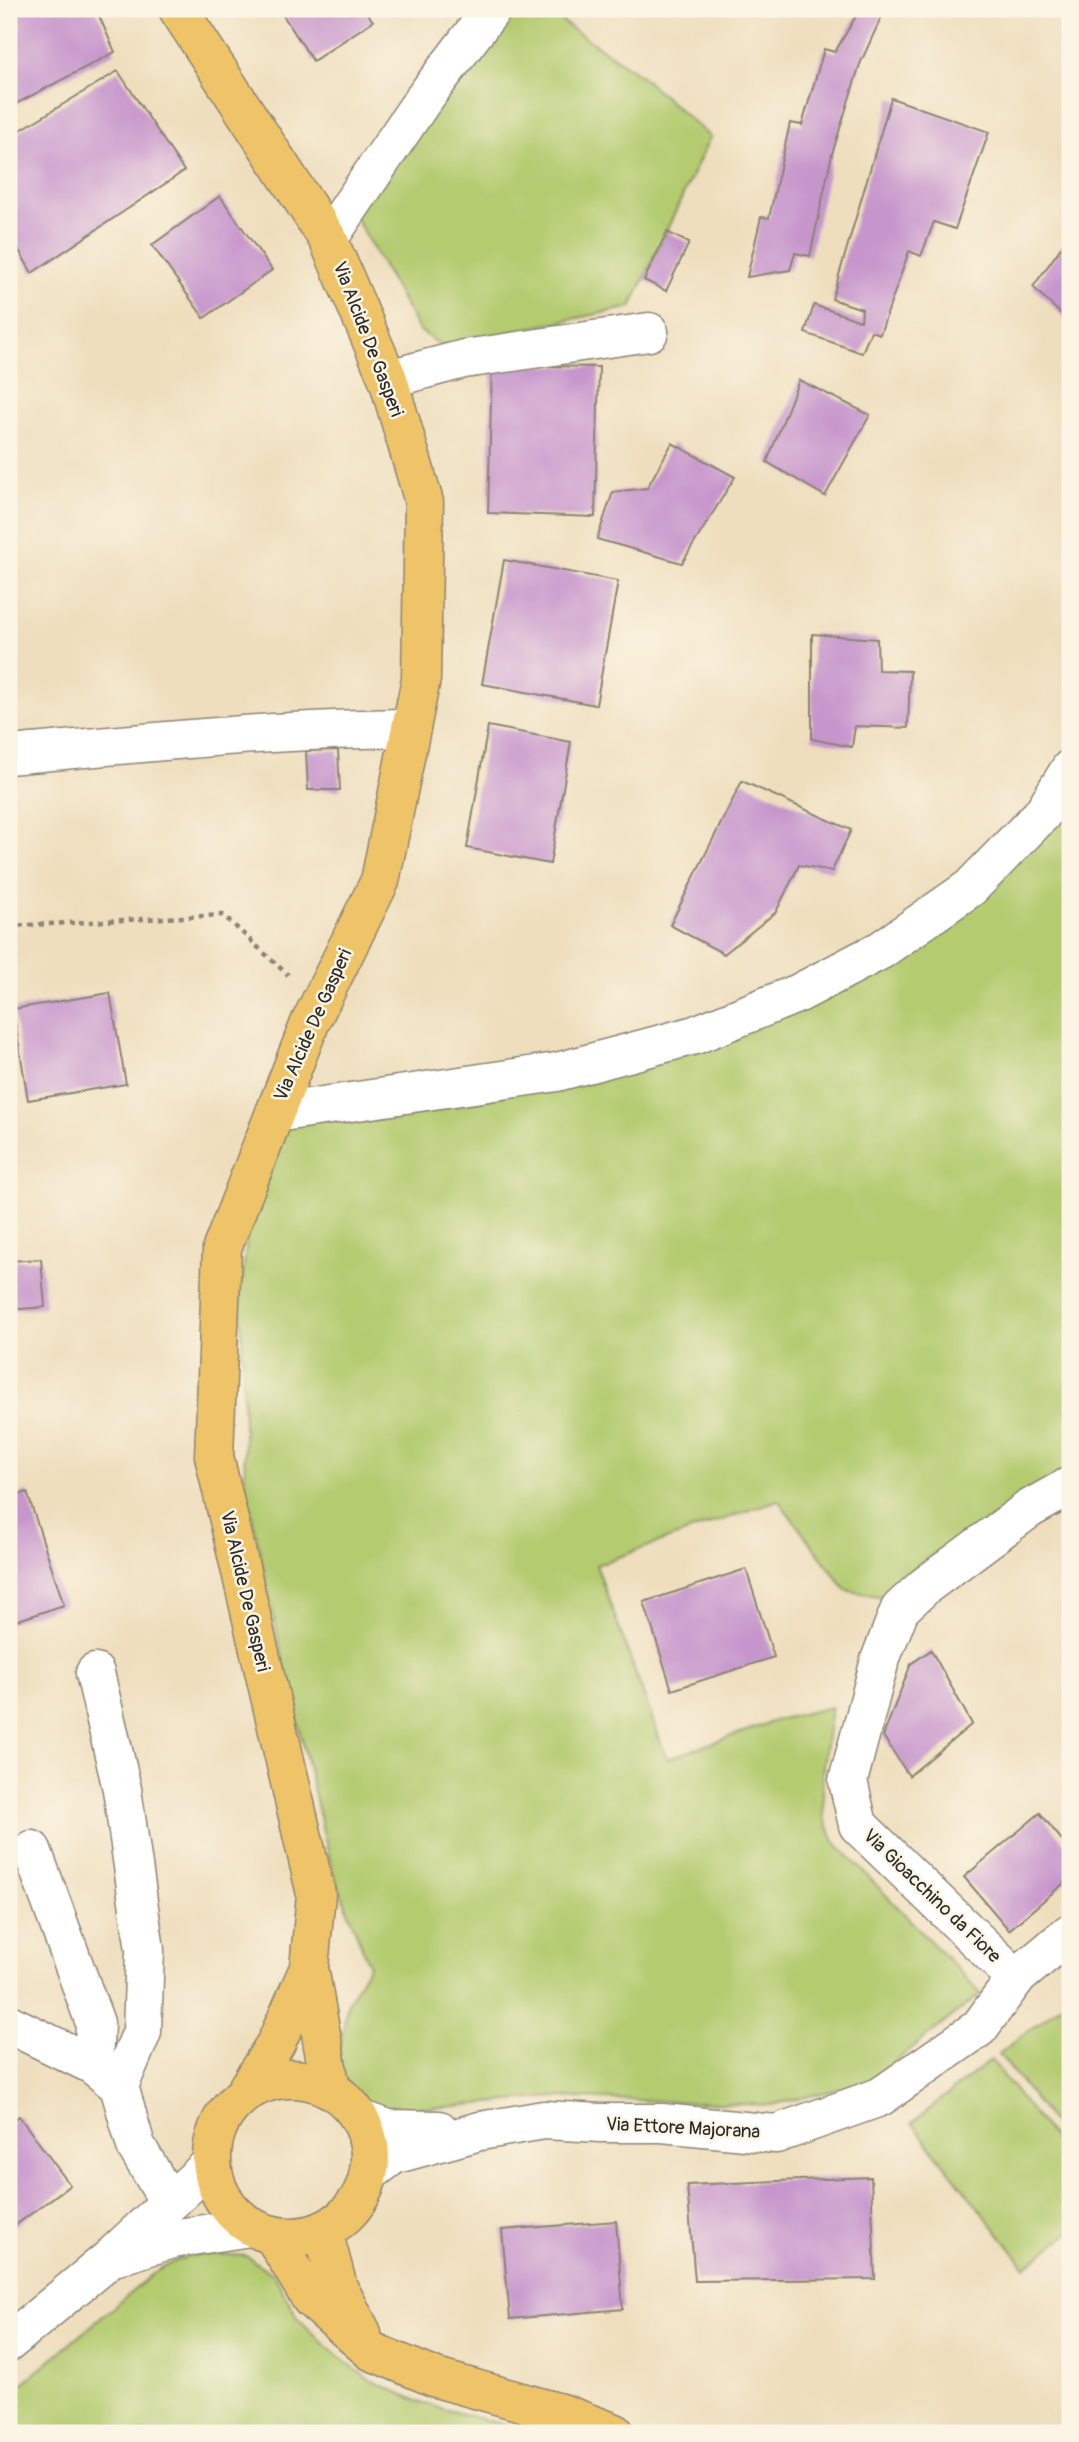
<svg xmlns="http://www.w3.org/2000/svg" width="1079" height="2442" font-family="Pangolin,sans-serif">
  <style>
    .green { fill: #b4cb6f; stroke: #707b4d; stroke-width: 2 }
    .building { fill: #c695cc }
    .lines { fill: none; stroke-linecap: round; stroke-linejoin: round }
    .minor-casing { stroke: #8c8474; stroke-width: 41 }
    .major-casing { stroke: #8c8474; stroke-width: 41 }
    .path { stroke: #8c8474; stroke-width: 4.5; stroke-dasharray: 5 5; stroke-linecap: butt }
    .minor { stroke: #fff; stroke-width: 38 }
    .major { stroke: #efc469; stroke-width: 38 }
    .labels { text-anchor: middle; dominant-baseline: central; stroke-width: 5; stroke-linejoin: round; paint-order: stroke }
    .street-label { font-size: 19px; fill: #2b2b2b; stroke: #fcf5e5 }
  </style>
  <rect width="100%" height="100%" fill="#fcf5e5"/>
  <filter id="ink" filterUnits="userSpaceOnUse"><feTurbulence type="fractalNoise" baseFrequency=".0143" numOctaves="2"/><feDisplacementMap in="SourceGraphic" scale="14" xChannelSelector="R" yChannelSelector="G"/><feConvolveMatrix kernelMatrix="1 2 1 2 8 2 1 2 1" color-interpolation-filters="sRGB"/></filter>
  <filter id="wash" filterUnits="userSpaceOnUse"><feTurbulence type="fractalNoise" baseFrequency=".00686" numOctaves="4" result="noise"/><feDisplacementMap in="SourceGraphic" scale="28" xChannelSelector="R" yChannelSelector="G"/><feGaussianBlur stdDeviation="1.57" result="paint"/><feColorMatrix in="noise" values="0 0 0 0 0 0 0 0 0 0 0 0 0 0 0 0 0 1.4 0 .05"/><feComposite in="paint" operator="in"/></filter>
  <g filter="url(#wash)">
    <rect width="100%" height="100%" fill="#eedebd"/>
    <g class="green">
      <path d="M 493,9 L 556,9 L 564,23 L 640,75 L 710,137 L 631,307 L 441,346 L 419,330 L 350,208 Z"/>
      <path d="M 1070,769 L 1070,1407 L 1067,1408 L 1070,1414 L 1070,1470 L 922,1562 L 901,1580 L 887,1598 L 846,1590 L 778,1500 L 596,1565 L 667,1759 L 777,1720 L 831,1707 L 822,1773 L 824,1818 L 834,1841 L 981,1994 L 869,2082 L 771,2105 L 553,2097 L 444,2107 L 378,2108 L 351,2092 L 337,2064 L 348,2002 L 369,1965 L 332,1869 L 276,1628 L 245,1482 L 241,1290 L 248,1231 L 293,1110 L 557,1072 L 881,950 Z"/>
      <path d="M 1070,1998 L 1070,2145 L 999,2054 Z"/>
      <path d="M 991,2060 L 1070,2160 L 1070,2232 L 1025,2267 L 912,2123 Z"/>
      <path d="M 217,2254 L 246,2256 L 274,2275 L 299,2319 L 326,2346 L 368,2379 L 424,2404 L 537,2433 L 9,2433 L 9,2395 L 160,2268 L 187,2256 Z"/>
    </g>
    <g id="blocks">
      <g class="building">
        <path d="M 9,9 L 96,9 L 115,52 L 12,106 L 9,100 Z"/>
        <path d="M 279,9 L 364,9 L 373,21 L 313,61 Z"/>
        <path d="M 860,9 L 885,9 L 860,64 L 832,154 L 810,256 L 795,253 L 790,270 L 747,277 L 761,217 L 769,218 L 790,123 L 802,125 L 824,49 L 835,52 Z"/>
        <path d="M 118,71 L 184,171 L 32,273 L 9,233 L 9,137 Z"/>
        <path d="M 891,98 L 989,132 L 955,229 L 934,222 L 921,256 L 909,251 L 880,334 L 871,331 L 862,353 L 805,333 L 814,305 L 861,321 L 862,309 L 832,299 Z"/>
        <path d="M 220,196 L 272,270 L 204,318 L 152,245 Z"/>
        <path d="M 667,232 L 689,243 L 666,291 L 644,280 Z"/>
        <path d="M 1070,235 L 1070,323 L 1033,287 Z"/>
        <path d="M 492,365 L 599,367 L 595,517 L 488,513 Z"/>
        <path d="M 799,380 L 870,415 L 825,496 L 767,462 Z"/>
        <path d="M 672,443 L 735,477 L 682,563 L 597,539 L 613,492 L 647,488 Z"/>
        <path d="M 504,560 L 618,581 L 596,705 L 482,684 Z"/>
        <path d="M 812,634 L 877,639 L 878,670 L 910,671 L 908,728 L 855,726 L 852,747 L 812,739 Z"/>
        <path d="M 488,726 L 571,742 L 550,864 L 467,848 Z"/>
        <path d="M 338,750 L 340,790 L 308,790 L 306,751 Z"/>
        <path d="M 742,781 L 851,830 L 832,871 L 799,865 L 776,912 L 724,954 L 670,925 Z"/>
        <path d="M 110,993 L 126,1084 L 28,1100 L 13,1009 Z"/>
        <path d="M 41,1259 L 45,1307 L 9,1310 L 9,1261 Z"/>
        <path d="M 27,1492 L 64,1605 L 9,1623 L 9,1498 Z"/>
        <path d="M 746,1569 L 774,1657 L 672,1690 L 644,1602 Z"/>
        <path d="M 931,1650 L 972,1724 L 909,1776 L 883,1736 L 911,1664 Z"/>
        <path d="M 1040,1813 L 1070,1850 L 1070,1878 L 1009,1930 L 964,1877 Z"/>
        <path d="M 19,2116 L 70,2185 L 9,2230 L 9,2124 Z"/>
        <path d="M 871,2177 L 875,2279 L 695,2281 L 687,2185 Z"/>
        <path d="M 616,2221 L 623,2309 L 510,2319 L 502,2230 Z"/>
      </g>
    </g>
  </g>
  <g filter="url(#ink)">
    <use href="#blocks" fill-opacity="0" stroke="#8c8474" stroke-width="2"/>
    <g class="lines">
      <defs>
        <g id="minor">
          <path d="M 328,239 L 422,101 L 492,9"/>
          <path d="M 388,379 L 464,359 L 649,332"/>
          <path d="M 9,755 C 143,743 277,729 411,728"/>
          <path d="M 275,1113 L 557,1072 L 695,1035 L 799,993 L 881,950 L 970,888 L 1042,814 L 1070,769"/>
          <path d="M 95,1673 L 122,1789 L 145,1950 L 142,2032 L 119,2086"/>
          <path d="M 32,1850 L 95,2023 L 93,2065"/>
          <path d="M 1016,1978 L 858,1825 L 848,1781 L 880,1660 L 900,1609 L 925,1586 L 1029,1509 L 1070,1486"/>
          <path d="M 9,2024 L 93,2065 L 119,2086 L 136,2146 L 169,2202"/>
          <path d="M 360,2119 L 388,2129 L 439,2130"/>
          <path d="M 369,2173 L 393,2155 L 480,2131 L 544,2120 L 601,2123 L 662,2123 L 776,2134 L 880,2097 L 979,2028 L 1016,1978 L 1070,1933"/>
          <path d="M 117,2256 L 172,2239 L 250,2227"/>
          <path d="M 9,2342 L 109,2259 L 211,2164"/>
        </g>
        <g id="major">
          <path d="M 178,9 L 328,239 L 388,379 L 424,502 L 421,679 L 380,881 L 310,1023 L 222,1248 L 214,1456 L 316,1894 L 309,1968 L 331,2089"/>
          <circle cx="291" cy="2158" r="79"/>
          <path d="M 245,2092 L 276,2043 L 309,1968"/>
          <path d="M 323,2231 L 338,2287 L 362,2333"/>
          <path d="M 274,2237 L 311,2299 L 371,2351 L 436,2378 L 564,2414 L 615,2433"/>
        </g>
      </defs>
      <use href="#minor" class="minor-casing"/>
      <use href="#major" class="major-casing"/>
      <path class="path" d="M 9,926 L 223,915 L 288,975"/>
      <use href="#minor" class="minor"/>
      <use href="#major" class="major"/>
    </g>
  </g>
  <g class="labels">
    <g class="street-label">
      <text transform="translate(368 339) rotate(69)">Via Alcide De Gasperi</text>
      <text transform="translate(313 1025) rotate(-66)">Via Alcide De Gasperi</text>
      <text transform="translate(245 1591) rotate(77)">Via Alcide De Gasperi</text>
      <text transform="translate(932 1896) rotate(44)">Via Gioacchino da Fiore</text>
      <text transform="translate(683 2128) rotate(3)">Via Ettore Majorana</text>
    </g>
  </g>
  <rect width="1079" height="2442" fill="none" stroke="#fcf5e5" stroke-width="35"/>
</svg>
